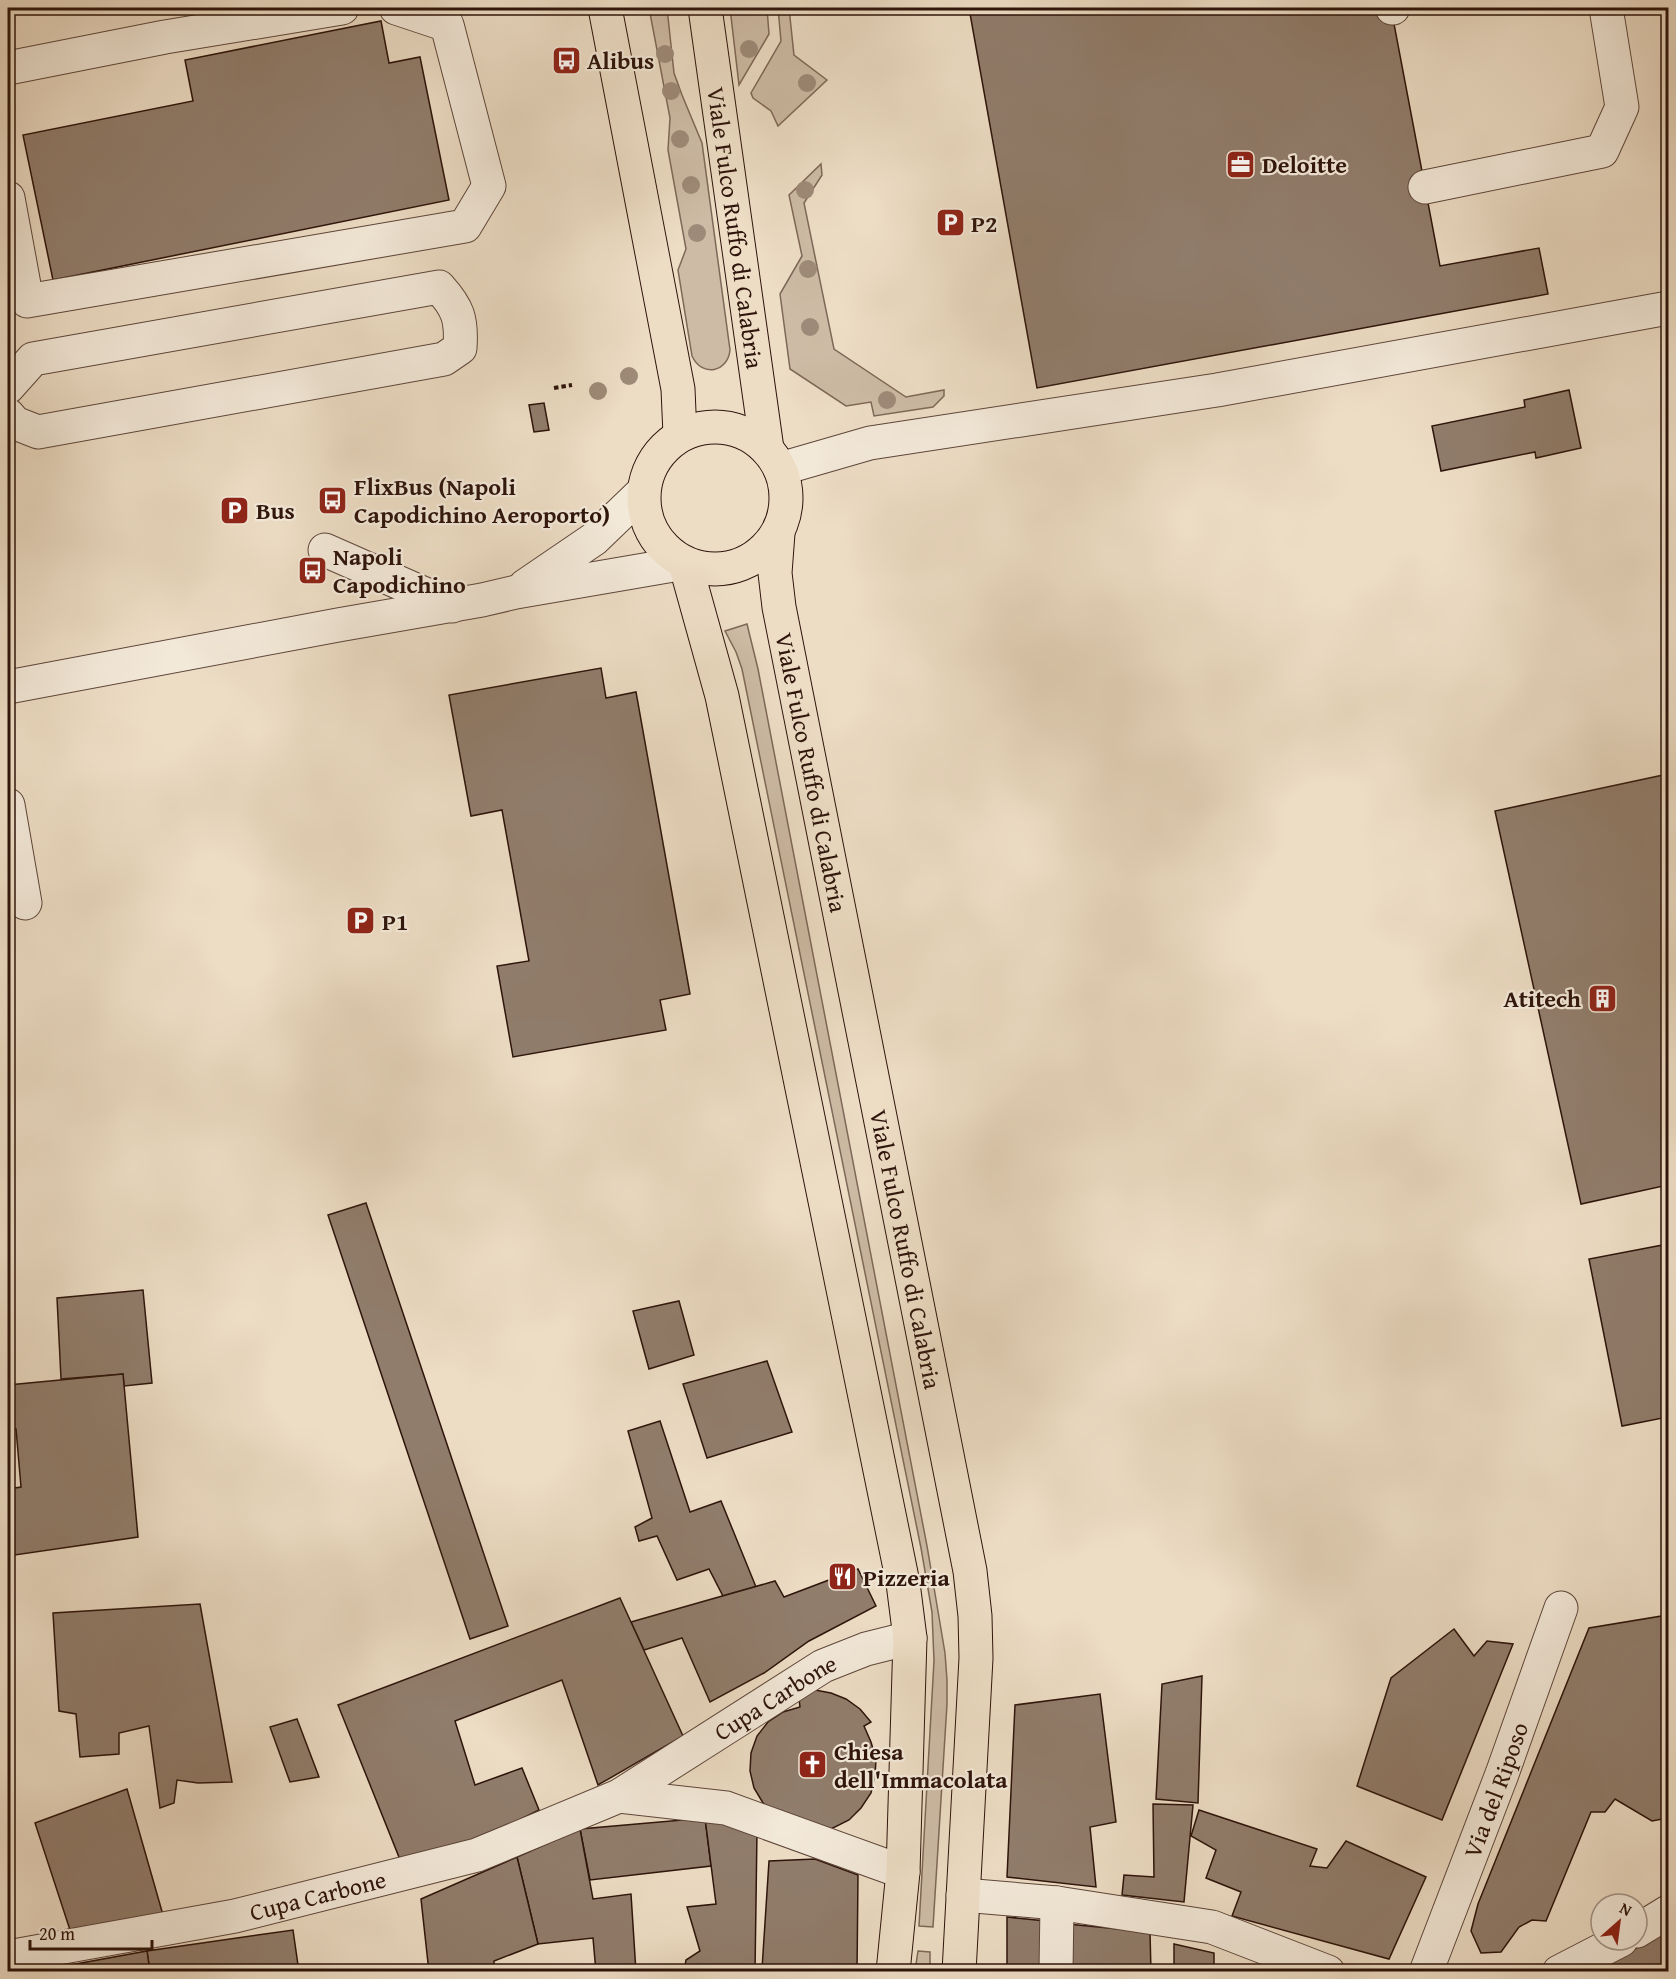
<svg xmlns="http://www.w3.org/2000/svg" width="1676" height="1979" font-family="'Gentium Book Plus',serif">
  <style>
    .green { fill: #cdbba5; stroke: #7e6858; stroke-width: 1.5 }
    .building { fill: #917d6c; stroke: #2e140b; stroke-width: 1.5 }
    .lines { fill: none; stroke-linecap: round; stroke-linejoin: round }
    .minor-casing { stroke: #5e463a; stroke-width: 35 }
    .major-casing { stroke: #2e140b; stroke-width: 35 }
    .path { stroke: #2e140b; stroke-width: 4; stroke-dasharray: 4.5 3; stroke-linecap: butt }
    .minor { stroke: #f3e9d9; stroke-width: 33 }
    .major { stroke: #edddc5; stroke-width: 33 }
    .tree { fill: #9e8a78 }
    .labels { text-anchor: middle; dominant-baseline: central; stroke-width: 4.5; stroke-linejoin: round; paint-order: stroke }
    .poi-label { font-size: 24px; font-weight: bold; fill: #2e140b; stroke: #f3e9d9; text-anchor: start }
    .street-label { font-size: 24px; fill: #2e140b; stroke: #f3e9d9 }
  </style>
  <rect width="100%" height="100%" fill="#edddc5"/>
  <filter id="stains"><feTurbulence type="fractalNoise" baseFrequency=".00333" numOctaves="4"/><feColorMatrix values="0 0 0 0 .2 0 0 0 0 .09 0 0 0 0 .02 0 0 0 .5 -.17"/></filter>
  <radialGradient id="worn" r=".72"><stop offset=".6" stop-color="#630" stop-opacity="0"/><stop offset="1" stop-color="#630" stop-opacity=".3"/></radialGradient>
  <g class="green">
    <path d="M 649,8 L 667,8 L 674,73 L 682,95 L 702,143 L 730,350 C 728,372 702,378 692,356 L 678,270 L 686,249 L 668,150 L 670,118 Z"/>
    <path d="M 730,8 L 767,8 L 769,34 L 739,85 Z"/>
    <path d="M 778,8 L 789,8 L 794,55 L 827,80 L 778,126 L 771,111 L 753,98 L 751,93 L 781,41 Z"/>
    <path d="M 821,164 L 822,175 L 804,203 L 834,349 L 906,397 L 944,390 L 944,396 L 933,407 L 874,416 L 871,402 L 846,406 L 790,369 L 780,294 L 802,256 L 789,195 Z"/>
    <path d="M 747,624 L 758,669 L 927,1546 L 945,1653 L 947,1680 L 947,1704 L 933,1927 L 919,1926 L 934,1661 L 932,1612 L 921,1548 L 742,669 L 736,652 L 725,631 Z"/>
    <path d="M 918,1951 L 930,1952 L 930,1971 L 915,1971 Z"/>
  </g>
  <g class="building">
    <path d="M 969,8 L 1391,8 L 1440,266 L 1539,248 L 1548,294 L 1037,388 Z"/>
    <path d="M 381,21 L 389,63 L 420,57 L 449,200 L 53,280 L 23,135 L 193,101 L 185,60 Z"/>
    <path d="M 1569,390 L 1581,448 L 1536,458 L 1535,452 L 1441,471 L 1432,426 L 1525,407 L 1524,400 Z"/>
    <path d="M 544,403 L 549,430 L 534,432 L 529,405 Z"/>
    <path d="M 601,668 L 606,698 L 636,692 L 690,994 L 660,1000 L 666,1030 L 513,1057 L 497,966 L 529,961 L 502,810 L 471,816 L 449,695 Z"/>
    <path d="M 1668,774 L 1668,1185 L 1581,1204 L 1495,811 Z"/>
    <path d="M 366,1203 L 508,1626 L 470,1639 L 328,1215 Z"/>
    <path d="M 1668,1244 L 1668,1417 L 1622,1426 L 1589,1259 Z"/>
    <path d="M 143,1290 L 152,1383 L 124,1386 L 123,1374 L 61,1379 L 57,1298 Z"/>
    <path d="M 679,1301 L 694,1355 L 649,1369 L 633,1311 Z"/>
    <path d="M 767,1361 L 792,1432 L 707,1458 L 683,1384 Z"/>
    <path d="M 123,1374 L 138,1537 L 8,1556 L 8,1489 L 21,1487 L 16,1429 L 8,1430 L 8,1385 Z"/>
    <path d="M 660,1421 L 690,1512 L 721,1501 L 756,1587 L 723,1596 L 709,1569 L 677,1580 L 657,1536 L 639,1541 L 635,1527 L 652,1518 L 628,1431 Z"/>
    <path d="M 858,1569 L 876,1606 L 809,1641 L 764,1673 L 710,1702 L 682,1638 L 644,1650 L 631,1622 L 775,1581 L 784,1597 Z"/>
    <path d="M 620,1598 L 683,1736 L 598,1785 L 562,1680 L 455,1721 L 475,1785 L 522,1768 L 539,1810 L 473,1843 L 401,1862 L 338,1705 Z"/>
    <path d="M 200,1604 L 232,1782 L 198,1783 L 177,1780 L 174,1803 L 160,1808 L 149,1726 L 119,1733 L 119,1754 L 80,1757 L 76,1714 L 59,1711 L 53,1613 Z"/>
    <path d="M 1668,1615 L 1668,1818 L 1652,1821 L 1615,1799 L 1605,1812 L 1591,1812 L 1546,1921 L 1532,1920 L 1519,1927 L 1501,1952 L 1481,1953 L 1471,1931 L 1478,1904 L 1589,1628 Z"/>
    <path d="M 1454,1629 L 1474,1656 L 1487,1641 L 1513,1644 L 1442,1820 L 1357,1786 L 1391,1678 Z"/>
    <path d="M 1202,1676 L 1198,1803 L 1156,1799 L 1162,1684 Z"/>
    <path d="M 798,1690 L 815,1690 L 831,1693 L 846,1699 L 860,1709 L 871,1722 L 864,1726 L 871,1742 L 876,1759 L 875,1776 L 871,1793 L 861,1808 L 849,1820 L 831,1829 L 777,1814 L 763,1803 L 754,1788 L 750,1771 L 751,1753 L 757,1736 L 768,1722 L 783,1712 L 800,1707 Z"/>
    <path d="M 1100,1694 L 1116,1822 L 1090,1827 L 1096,1887 L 1007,1877 L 1015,1705 Z"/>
    <path d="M 297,1719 L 319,1777 L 290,1782 L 270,1727 Z"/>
    <path d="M 127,1789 L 163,1915 L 70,1930 L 35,1823 Z"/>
    <path d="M 1153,1804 L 1193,1805 L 1184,1902 L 1122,1895 L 1124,1875 L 1154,1877 Z"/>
    <path d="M 1199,1810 L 1317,1849 L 1310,1866 L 1327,1868 L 1346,1841 L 1426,1877 L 1389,1959 L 1232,1916 L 1241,1892 L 1206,1878 L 1216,1850 L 1191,1836 Z"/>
    <path d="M 705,1818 L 711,1866 L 590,1880 L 580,1829 Z"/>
    <path d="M 705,1818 L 757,1831 L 755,1972 L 684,1972 L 686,1960 L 700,1951 L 687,1907 L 716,1904 Z"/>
    <path d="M 580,1829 L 593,1899 L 631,1894 L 636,1972 L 596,1972 L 593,1938 L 538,1944 L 517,1857 Z"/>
    <path d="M 517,1857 L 538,1944 L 494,1961 L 494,1972 L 429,1972 L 421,1899 Z"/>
    <path d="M 815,1859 L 858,1875 L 857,1972 L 763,1972 L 762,1969 L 769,1861 Z"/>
    <path d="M 1007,1917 L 1046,1921 L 1046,1972 L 1007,1972 Z"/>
    <path d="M 1067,1924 L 1150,1932 L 1151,1972 L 1066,1972 Z"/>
    <path d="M 1668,1929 L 1668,1972 L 1596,1972 Z"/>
    <path d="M 293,1930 L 299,1972 L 150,1972 L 147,1951 Z"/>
    <path d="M 1174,1944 L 1214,1953 L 1214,1972 L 1174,1972 Z"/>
    <path d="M 147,1951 L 150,1972 L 32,1972 Z"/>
    <path d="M 1261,1963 L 1286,1972 L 1261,1972 Z"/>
  </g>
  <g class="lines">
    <defs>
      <g id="minor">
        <path d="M 1392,8 L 1393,8"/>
        <path d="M 8,68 L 165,37 L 342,8"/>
        <path d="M 1425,187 L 1602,151 L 1622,107 L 1606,8"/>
        <path d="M 8,198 L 27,301 L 465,226 L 489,186 L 447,25 L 396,8"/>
        <path d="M 8,387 L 33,359 L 439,287 C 458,308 462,319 460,348 L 444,359 L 38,432 L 15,423 L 8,415"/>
        <path d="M 780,469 L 870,443 L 1217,390 L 1668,308"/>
        <path d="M 325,550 L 452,606"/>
        <path d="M 525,586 L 594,539 L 643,492"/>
        <path d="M 8,687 L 338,625 L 482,600 L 516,592 L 685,563"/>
        <path d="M 8,805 L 25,903"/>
        <path d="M 619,1796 L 726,1808 L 903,1872"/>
        <path d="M 963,1895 L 1057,1903 L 1212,1927 L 1328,1972"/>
        <path d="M 1637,1931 L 1668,1912"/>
        <path id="s1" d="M 8,1957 L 235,1916 L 477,1855 L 619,1796 L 823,1666 L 866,1649 L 910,1638"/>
        <path d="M 1056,1972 L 1057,1903"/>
        <path id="s2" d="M 1426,1972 L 1502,1774 L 1561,1608"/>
        <path d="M 1559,1972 L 1621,1940"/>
      </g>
      <g id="major">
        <path d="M 605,8 L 678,389 L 680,435"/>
        <path id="s3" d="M 705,8 L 767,449"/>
        <circle cx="715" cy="498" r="71"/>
        <path id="s4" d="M 778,533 L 775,573 L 779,607 L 970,1571 L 975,1616 L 976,1658 L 959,1972"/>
        <path d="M 685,563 L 722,696 L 903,1583 L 910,1638 L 903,1872 L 893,1972"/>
      </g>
    </defs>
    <use href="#minor" class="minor-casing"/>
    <use href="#major" class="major-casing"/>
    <path class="path" d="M 554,388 L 572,385"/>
    <use href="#minor" class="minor"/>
    <use href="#major" class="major"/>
  </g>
  <g class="tree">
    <circle cx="749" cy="49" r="9"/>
    <circle cx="665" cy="54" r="9"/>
    <circle cx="807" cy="83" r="9"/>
    <circle cx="671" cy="91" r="9"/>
    <circle cx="680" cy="139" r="9"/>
    <circle cx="691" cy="185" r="9"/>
    <circle cx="805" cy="190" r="9"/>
    <circle cx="697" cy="233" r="9"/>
    <circle cx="808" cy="269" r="9"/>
    <circle cx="810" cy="327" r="9"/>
    <circle cx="629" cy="376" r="9"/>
    <circle cx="598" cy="391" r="9"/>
    <circle cx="887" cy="400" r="9"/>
  </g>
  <defs>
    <symbol id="bus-square" viewBox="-11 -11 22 22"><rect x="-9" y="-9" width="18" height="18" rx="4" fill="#8f2418" stroke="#f3e9d9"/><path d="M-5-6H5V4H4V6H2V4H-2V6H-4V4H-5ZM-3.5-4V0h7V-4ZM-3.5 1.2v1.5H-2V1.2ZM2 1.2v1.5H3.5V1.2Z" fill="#fff"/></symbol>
    <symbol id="office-square" viewBox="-11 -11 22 22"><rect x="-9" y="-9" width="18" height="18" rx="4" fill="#8f2418" stroke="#f3e9d9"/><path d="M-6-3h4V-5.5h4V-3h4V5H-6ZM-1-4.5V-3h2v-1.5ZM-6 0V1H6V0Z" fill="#fff"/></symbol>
    <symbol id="parking-square" viewBox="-11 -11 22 22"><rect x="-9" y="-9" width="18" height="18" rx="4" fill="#8f2418" stroke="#f3e9d9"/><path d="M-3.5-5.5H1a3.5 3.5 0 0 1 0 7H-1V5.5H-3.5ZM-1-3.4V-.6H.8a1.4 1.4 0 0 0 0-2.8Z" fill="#fff"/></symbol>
    <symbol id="building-square" viewBox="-11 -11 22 22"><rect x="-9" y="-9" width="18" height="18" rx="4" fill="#8f2418" stroke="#f3e9d9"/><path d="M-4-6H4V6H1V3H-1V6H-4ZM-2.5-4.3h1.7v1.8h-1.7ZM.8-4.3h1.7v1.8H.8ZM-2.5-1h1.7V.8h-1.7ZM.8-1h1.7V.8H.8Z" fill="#fff"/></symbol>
    <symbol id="restaurant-square" viewBox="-11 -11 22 22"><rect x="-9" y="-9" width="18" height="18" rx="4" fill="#8f2418" stroke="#f3e9d9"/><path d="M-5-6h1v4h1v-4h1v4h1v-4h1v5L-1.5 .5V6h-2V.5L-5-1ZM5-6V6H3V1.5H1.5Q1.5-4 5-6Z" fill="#fff"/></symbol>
    <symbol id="church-square" viewBox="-11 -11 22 22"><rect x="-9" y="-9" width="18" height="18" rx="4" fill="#8f2418" stroke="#f3e9d9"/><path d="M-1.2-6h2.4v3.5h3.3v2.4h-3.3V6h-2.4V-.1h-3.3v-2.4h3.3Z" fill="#fff"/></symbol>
  </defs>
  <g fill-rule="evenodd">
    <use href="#bus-square" x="550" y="44" width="33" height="33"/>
    <use href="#office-square" x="1224" y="148" width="33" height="33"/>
    <use href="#parking-square" x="934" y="206" width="33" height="33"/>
    <use href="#bus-square" x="316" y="484" width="33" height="33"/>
    <use href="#parking-square" x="218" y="494" width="33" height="33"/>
    <use href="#bus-square" x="296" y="554" width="33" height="33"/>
    <use href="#parking-square" x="344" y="904" width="33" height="33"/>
    <use href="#building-square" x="1586" y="982" width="33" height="33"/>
    <use href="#restaurant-square" x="826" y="1560" width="33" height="33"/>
    <use href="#church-square" x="796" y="1748" width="33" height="33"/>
  </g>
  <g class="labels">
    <g class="poi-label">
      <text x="587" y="60">Alibus</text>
      <text x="1262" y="164">Deloitte</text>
      <text x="971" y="223">P2</text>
      <text x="354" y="486">FlixBus (Napoli<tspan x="354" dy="28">Capodichino Aeroporto)</tspan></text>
      <text x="256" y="510">Bus</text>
      <text x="333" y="556">Napoli<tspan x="333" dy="28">Capodichino</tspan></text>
      <text x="382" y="921">P1</text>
      <text x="1581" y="998" text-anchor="end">Atitech</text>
      <text x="863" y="1577">Pizzeria</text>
      <text x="834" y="1751">Chiesa<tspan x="834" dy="28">dell'Immacolata</tspan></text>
    </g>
    <g class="street-label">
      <text stroke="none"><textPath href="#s3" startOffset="222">Viale Fulco Ruffo di Calabria</textPath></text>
      <text stroke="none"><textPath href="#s4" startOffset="243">Viale Fulco Ruffo di Calabria</textPath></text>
      <text stroke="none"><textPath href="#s4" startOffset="729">Viale Fulco Ruffo di Calabria</textPath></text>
      <text stroke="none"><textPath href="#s1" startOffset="819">Cupa Carbone</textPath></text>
      <text stroke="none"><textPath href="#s2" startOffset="195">Via del Riposo</textPath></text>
      <text stroke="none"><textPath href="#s1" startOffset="316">Cupa Carbone</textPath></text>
    </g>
  </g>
  <rect width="1676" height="1979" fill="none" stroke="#edddc5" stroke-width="30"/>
  <rect x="9" y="9" width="1658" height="1961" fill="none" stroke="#2e140b" stroke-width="3"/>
  <rect x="15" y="15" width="1646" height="1949" fill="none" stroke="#2e140b" stroke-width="1.5"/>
  <g transform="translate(1619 1922) rotate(28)"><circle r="28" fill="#f3e9d9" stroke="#a49487" stroke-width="1.5"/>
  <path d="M0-4.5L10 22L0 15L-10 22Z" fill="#8f2418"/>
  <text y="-9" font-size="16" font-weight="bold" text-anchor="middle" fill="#2e140b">N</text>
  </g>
  <path d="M30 1940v9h122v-9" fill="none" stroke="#2e140b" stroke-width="3"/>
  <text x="39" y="1940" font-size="18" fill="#2e140b" stroke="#f3e9d9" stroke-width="4.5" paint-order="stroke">20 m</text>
  <rect width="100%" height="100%" filter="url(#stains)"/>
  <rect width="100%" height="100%" fill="url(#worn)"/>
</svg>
